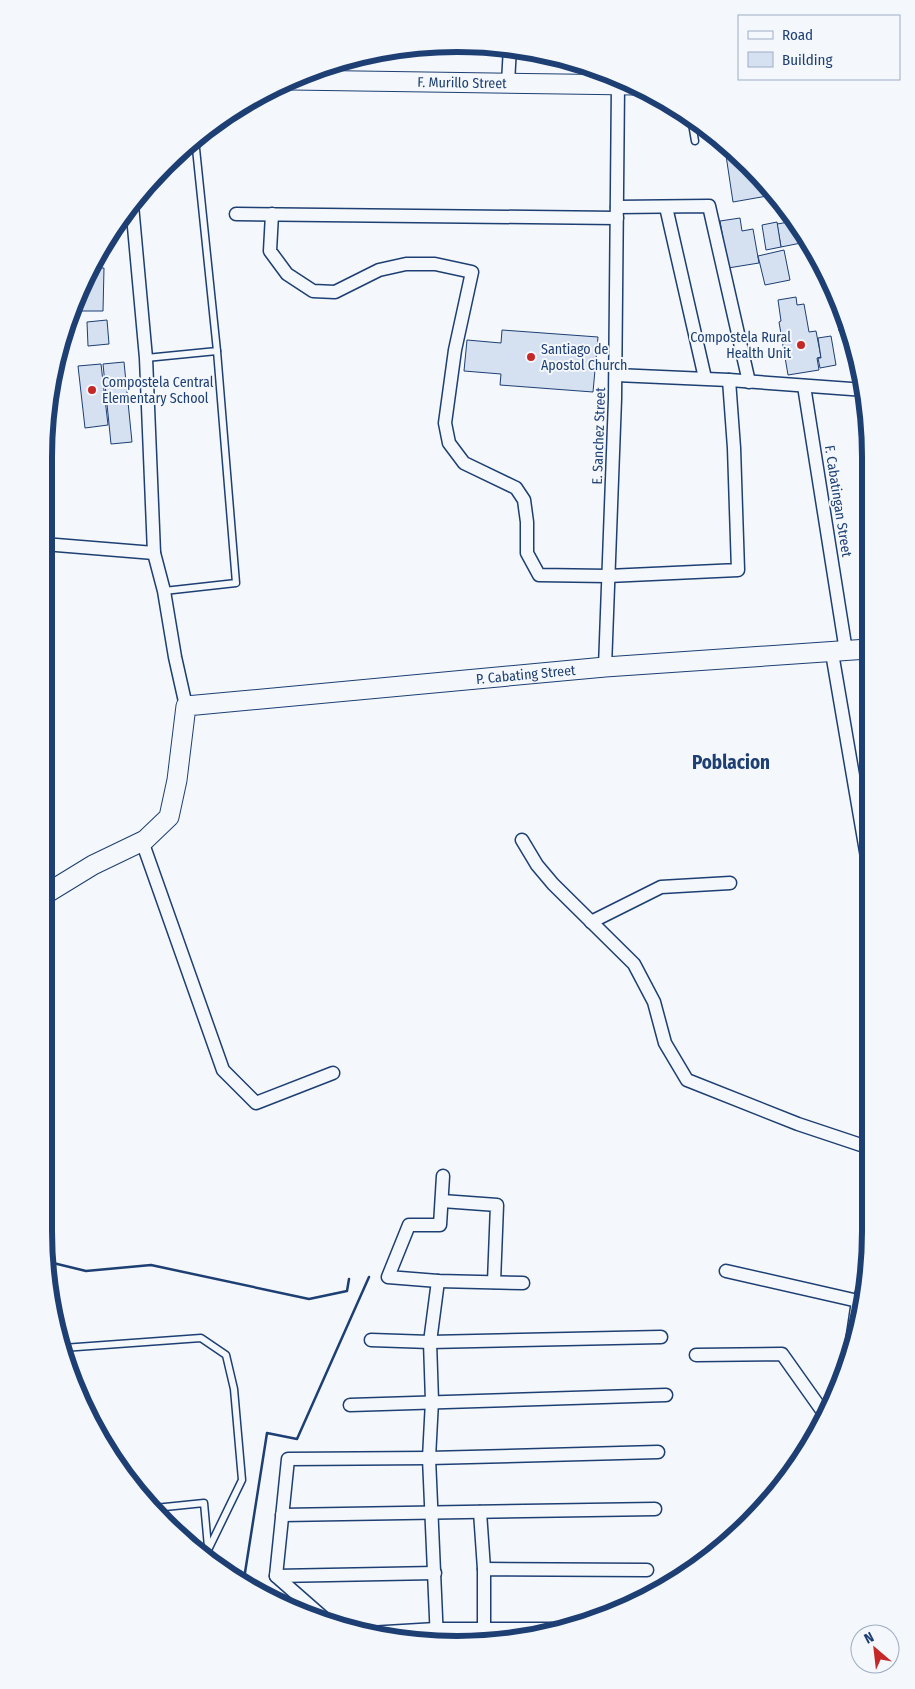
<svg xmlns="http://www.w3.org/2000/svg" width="915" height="1689" font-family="'Fira Sans Condensed',sans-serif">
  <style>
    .building { fill: #d5e0f0; stroke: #1d3f73 }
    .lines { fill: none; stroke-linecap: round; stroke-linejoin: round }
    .lane-casing { stroke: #1d3f73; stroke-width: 9 }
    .street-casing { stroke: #1d3f73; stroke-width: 15 }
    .secondary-casing { stroke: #1d3f73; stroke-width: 21 }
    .lane { stroke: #f4f7fb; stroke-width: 6 }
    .street { stroke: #f4f7fb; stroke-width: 12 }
    .secondary { stroke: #f4f7fb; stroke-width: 19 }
    .wall { stroke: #1d3f73; stroke-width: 2.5 }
    .poi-dot { fill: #c62828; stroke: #f4f7fb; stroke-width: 2 }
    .labels { text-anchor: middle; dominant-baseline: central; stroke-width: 4; stroke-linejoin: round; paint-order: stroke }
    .street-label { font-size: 14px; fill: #1d3f73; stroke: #f4f7fb }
    .poi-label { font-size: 14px; fill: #1d3f73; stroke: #f4f7fb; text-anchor: start }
    .district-label { font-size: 19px; font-weight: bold; fill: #1d3f73; stroke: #f4f7fb }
    .rim { fill: none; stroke: #1d3f73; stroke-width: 6 }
  </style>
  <rect width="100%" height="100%" fill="#f4f7fb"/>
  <g class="building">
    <path d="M 724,142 L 731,147 L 773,195 L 733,202 Z"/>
    <path d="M 740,218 L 742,231 L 753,229 L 759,263 L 728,268 L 720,221 Z"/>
    <path d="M 795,221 L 798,223 L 801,243 L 781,247 L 777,224 Z"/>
    <path d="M 777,222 L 781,247 L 766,250 L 762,225 Z"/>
    <path d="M 102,247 L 102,260 L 95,260 L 99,251 Z"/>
    <path d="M 784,250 L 790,280 L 765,285 L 758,256 Z"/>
    <path d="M 92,268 L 104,268 L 103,311 L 77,311 L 77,304 Z"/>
    <path d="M 825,276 L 835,295 L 829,296 Z"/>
    <path d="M 796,297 L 797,305 L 804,304 L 809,332 L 816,331 L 821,357 L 817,358 L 819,370 L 788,375 L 779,322 L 781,321 L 778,300 Z"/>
    <path d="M 834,301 L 838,301 L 843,312 L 836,314 Z"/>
    <path d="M 847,319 L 850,329 L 839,331 L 837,321 Z"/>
    <path d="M 107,320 L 109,344 L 88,346 L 87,322 Z"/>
    <path d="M 502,330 L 598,337 L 593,392 L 500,385 L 501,374 L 464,371 L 467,340 L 501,343 Z"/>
    <path d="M 831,336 L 836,365 L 820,368 L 818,358 L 821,358 L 818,338 Z"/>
    <path d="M 124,362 L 132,442 L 111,444 L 103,364 Z"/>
    <path d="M 101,364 L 108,425 L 85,428 L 78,366 Z"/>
  </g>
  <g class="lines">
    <defs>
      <g id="lane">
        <path d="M 691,118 L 695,141"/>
        <path d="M 146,358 L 217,351 L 195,139"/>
        <path d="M 164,591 L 236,583 L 217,351"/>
        <path d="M 63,1348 L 201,1338 L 226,1355 L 234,1389 L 242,1480 L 208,1550"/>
        <path d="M 155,1508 L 204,1503 L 209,1558"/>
      </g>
      <g id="street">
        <path d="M 508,83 L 510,47"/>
        <path d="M 132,205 L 146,358 L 154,553 L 164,591 L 175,657 L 186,706"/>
        <path d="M 617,207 L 709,206 L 749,382"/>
        <path d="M 666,207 L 705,378"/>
        <path d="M 236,214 L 617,218"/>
        <path d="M 272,214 L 270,251 L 287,274 L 313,291 L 335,292 L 379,270 L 406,264 L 435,264 L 472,272 L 455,350 L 445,423 L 449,443 L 464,463 L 516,488 L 524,500 L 527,522 L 527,553 L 539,575 L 608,576 L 738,570 L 734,448 L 729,380"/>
        <path d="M 616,375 L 729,380 L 865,390"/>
        <path d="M 804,386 L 846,651"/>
        <path d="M 44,544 L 154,553"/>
        <path d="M 832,653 L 869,869"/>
        <path d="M 605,667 L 615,399 L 618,85"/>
        <path d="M 522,840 L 537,865 L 553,884 L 634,964 L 654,1002 L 665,1043 L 687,1080 L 798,1124 L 870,1148"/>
        <path d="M 142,841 L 223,1070 L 256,1103 L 333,1073"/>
        <path d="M 591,922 L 661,887 L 730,883"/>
        <path d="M 443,1176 L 440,1225 L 409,1225 L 388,1277 L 438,1281 L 523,1283"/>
        <path d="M 442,1201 L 497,1205 L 494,1282"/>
        <path d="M 726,1271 L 858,1301"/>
        <path d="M 371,1340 L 430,1342 L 661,1337"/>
        <path d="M 696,1355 L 782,1354 L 821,1409 L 827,1410"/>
        <path d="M 850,1355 L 858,1301 L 866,1285"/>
        <path d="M 350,1405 L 666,1395"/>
        <path d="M 480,1512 L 484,1569"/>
        <path d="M 282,1515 L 655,1509"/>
        <path d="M 276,1576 L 435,1573"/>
        <path d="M 325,1619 L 276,1576 L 288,1459 L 429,1458 L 658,1452"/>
        <path d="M 484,1629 L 484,1569 L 647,1570"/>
        <path d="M 369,1633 L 436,1629 L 551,1629"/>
        <path d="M 437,1640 L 429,1458 L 432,1401 L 430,1342 L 438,1281"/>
      </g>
      <g id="secondary">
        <path id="s1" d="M 292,80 L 633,85"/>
        <path id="s2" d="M 44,895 L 93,865 L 145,840 L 169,817 L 177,780 L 186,706 L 605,667 L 868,649"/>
      </g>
    </defs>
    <use href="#lane" class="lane-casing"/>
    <use href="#street" class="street-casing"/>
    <use href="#secondary" class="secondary-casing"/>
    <use href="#lane" class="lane"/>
    <use href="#street" class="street"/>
    <use href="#secondary" class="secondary"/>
    <g class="wall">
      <path d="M 49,1262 L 86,1271 L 151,1265 L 309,1299 L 347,1291 L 349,1279"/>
      <path d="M 251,1586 L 244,1579 L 267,1433 L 297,1439 L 369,1277"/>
    </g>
  </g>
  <g class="poi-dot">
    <circle cx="801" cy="345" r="5"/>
    <circle cx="531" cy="357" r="5"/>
    <circle cx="92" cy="390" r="5"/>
  </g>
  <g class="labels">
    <g class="street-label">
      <text stroke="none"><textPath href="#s1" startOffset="170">F. Murillo Street</textPath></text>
      <text transform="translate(599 436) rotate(-88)">E. Sanchez Street</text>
      <text transform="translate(838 501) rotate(81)">F. Cabatingan Street</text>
      <text stroke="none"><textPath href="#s2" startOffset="602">P. Cabating Street</textPath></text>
    </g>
    <g class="poi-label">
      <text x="791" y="337" text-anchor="end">Compostela Rural<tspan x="791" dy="16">Health Unit</tspan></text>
      <text x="541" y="349">Santiago de<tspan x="541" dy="16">Apostol Church</tspan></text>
      <text x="102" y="382">Compostela Central<tspan x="102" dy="16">Elementary School</tspan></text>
    </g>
    <g class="district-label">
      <text x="731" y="762">Poblacion</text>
    </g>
  </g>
  <path d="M0 0H915V1689H0ZM457 52H457A405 405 0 0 1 862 457V1231A405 405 0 0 1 457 1636H457A405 405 0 0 1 52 1231V457A405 405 0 0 1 457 52Z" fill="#f4f7fb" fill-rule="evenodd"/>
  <path class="rim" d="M457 52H457A405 405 0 0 1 862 457V1231A405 405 0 0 1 457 1636H457A405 405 0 0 1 52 1231V457A405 405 0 0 1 457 52Z"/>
  <rect x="738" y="15" width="162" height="65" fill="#f4f7fb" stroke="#9eadc5"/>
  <rect x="748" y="31" width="25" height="8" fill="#f4f7fb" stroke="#9eadc5"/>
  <text x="782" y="40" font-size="15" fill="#1d3f73">Road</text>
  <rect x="748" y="52" width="25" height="15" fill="#d5e0f0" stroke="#9eadc5"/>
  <text x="782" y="65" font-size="15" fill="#1d3f73">Building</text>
  <g transform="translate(875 1649) rotate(332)"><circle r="24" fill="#f4f7fb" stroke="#9eadc5"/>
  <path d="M0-4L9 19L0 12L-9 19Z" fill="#c62828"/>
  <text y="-8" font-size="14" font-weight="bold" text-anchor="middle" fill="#1d3f73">N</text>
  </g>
</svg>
